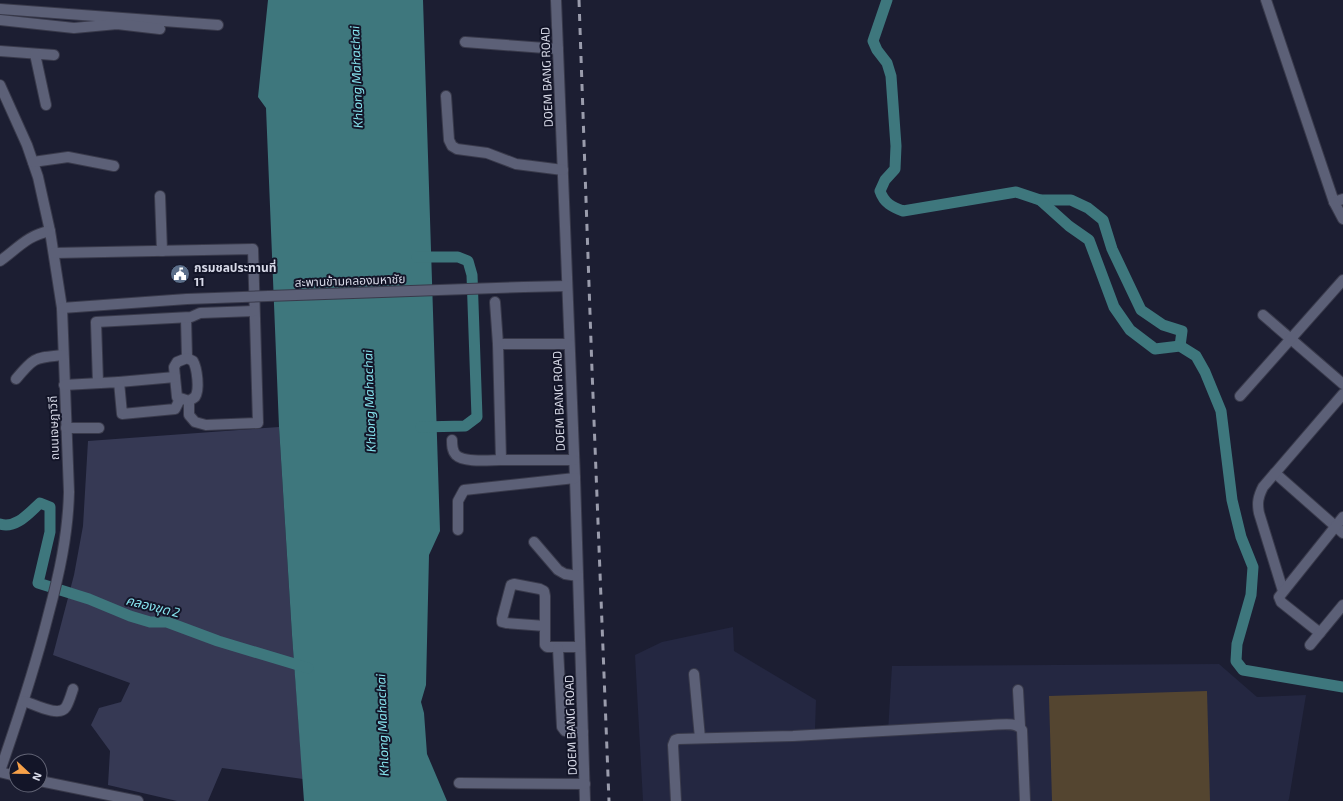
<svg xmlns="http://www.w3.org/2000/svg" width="1343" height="801" font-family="'Exo 2','Noto Sans Thai',sans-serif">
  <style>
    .built { fill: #242741 }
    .green { fill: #363954 }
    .water { fill: #3e777d }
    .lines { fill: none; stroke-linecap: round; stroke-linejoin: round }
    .canal { stroke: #3e777d; stroke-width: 11 }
    .building { fill: #544530 }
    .minor-casing { stroke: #393a4b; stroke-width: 12 }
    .minor { stroke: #5c6077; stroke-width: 10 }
    .rail { stroke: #9a9cac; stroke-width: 3; stroke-dasharray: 7 7; stroke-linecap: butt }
    .minor-bridge-casing { stroke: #393a4b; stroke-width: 12; stroke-linecap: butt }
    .minor-bridge { stroke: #5c6077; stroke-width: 10 }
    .labels { text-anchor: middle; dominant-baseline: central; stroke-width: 4; stroke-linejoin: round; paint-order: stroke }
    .street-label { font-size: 12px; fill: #d8dae8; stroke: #131528 }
    .poi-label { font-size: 12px; font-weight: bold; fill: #d8dae8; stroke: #131528; text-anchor: start }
    .water-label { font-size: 13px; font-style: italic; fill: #88e6f0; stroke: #131528 }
  </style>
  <rect width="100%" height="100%" fill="#1c1e32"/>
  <path class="built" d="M 733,627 L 734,651 L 816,700 L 815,729 L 888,732 L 892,666 L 1219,664 L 1257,697 L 1306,695 L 1289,799 L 1288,801 L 643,801 L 635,655 L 662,642 Z"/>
  <path class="green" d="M 279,427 L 292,635 L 303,779 L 222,768 L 208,801 L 177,801 L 108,785 L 110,751 L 91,725 L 99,708 L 121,702 L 130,683 L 53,655 L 74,575 L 83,526 L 88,441 Z"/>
  <path class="water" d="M 268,0 L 423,0 L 440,531 L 429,555 L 426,685 L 421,702 L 424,713 L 427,754 L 447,801 L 304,801 L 292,635 L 279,427 L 266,108 L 258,97 Z"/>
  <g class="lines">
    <g class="canal">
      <path d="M 887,0 L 873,41 L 877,50 L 887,63 L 891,76 L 896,146 L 895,169 L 885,180 L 880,191 C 884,203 892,207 903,211 L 1016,192 L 1040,200 L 1071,200 L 1088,208 L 1103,220 L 1112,249 L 1141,310 L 1163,325 L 1182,331 L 1180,346"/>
      <path d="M 1040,200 L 1069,226 L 1089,240 L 1114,307 L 1130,330 L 1155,349 L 1180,346 L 1196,356 L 1205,372 L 1221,411 L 1232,500 L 1241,537 L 1253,567 L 1251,595 L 1237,644 L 1236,661 L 1243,670 L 1343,687"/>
      <path d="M 417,257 L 458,257 L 468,261 L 472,275 L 477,417 L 465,426 L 421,427"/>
      <path d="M 0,524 C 16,529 29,513 40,503 L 50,507 L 50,532 L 38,583 L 89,599 L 130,616 L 150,622 L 167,622 L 218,641 L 308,668"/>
    </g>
  </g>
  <path class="building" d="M 1207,691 L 1210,801 L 1052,801 L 1049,696 Z"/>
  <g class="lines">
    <defs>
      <g id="minor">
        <path d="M 556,0 L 575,478 L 585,801"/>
        <path d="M 1266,0 L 1334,202 L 1343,199"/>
        <path d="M 0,9 L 218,25"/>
        <path d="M 0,20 L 74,28 L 117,24 L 160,29"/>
        <path d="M 465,42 L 558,49"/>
        <path d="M 0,51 L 54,55"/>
        <path d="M 35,54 L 46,105"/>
        <path d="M 0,85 L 27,145 L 38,177 L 50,231 L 62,308 L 69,492 C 68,535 59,575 48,616 C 35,668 18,719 0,771"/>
        <path d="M 446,96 L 449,140 L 452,146 L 457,149 L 487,153 L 516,164 L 563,170"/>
        <path d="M 33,162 L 68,157 L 114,166"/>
        <path d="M 160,196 L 162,251"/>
        <path d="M 1334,202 L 1343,219"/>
        <path d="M 54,253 L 253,249 L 258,423 L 206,425 L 195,422 L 189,415 L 189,401"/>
        <path d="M 0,261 C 18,248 28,235 50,231"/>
        <path d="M 524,287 L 567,286"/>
        <path d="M 62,308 L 187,299"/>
        <path d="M 1263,315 L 1343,384"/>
        <path d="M 186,318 L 187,358"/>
        <path d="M 498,344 L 569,344"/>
        <path d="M 187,358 L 193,361 C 197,368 200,390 195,397 C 194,398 190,400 189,401 L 177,397 L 174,367 L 177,362 Z"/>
        <path d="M 16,379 C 35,356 35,358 63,355"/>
        <path d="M 119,382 L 175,377"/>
        <path d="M 98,383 L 96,322 L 191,317 L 200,313 L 254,311"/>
        <path d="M 64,385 L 119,382 L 122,414 L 175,409 L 180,399"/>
        <path d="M 1240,396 L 1343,280"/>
        <path d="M 66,428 L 99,428"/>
        <path d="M 452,440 C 452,445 452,451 456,455 C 464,463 490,460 501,460 L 498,344 L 495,302"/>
        <path d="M 501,460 L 574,460"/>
        <path d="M 1275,473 L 1343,533"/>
        <path d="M 458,530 L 458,501 L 464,490 L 575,478"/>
        <path d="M 534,542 L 558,570 L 565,574 L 578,576"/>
        <path d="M 1283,591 L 1259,513 C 1257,503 1258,497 1263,487 L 1343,394"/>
        <path d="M 545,626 L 506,623 L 502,622 L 502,619 L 511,585 L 514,584 L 540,589 L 544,591 L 545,596 L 545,645 L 547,647 L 580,647"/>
        <path d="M 1320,633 L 1281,602 L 1279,597 L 1343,517"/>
        <path d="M 1310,645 L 1343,605"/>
        <path d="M 558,648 L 562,727 L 565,731 L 583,732"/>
        <path d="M 694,674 L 700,738"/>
        <path d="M 1018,690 L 1020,726"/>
        <path d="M 24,701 C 34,704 59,718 66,707 C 69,702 71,695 73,689"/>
        <path d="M 0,772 L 16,776"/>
        <path d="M 40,781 L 138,801"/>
        <path d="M 459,783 L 585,784"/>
        <path d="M 676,801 L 673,745 L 675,740 L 678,739 L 793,736 L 990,725 C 1000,725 1016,721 1022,730 L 1025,801"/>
      </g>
    </defs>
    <use href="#minor" class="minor-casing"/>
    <use href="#minor" class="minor"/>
    <path class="rail" d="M 579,0 L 592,370 L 609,801"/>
    <defs>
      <path id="minor-bridge" d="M 187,299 L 524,287"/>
    </defs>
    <use href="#minor-bridge" class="minor-bridge-casing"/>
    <use href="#minor-bridge" class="minor-bridge"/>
  </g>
  <defs>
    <symbol id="civic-disc" viewBox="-11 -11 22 22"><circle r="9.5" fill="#5c6f8a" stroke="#131528"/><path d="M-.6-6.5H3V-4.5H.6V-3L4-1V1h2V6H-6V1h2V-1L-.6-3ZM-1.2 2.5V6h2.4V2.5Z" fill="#fff"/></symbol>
  </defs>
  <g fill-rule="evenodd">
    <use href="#civic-disc" x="169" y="263" width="22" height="22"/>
  </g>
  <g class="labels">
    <g class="street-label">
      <text transform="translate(546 77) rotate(-92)">DOEM BANG ROAD</text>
      <text transform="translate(350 280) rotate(-2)">สะพานข้ามคลองมหาชัย</text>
      <text transform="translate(558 401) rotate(-92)">DOEM BANG ROAD</text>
      <text transform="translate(53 428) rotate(-92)">ถนนเจษฎาวิถี</text>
      <text transform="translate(570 725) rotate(-92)">DOEM BANG ROAD</text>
    </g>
    <g class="poi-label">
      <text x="194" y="267">กรมชลประทานที่<tspan x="194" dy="14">11</tspan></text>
    </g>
    <g class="water-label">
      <text transform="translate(356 77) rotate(-92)">Khlong Mahachai</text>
      <text transform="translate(369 401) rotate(-92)">Khlong Mahachai</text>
      <text transform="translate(153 606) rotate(14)">คลองขุด 2</text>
      <text transform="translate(382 725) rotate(-92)">Khlong Mahachai</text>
    </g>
  </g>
  <g transform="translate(28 773) rotate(112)"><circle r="19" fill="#131528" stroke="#626475"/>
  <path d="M0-3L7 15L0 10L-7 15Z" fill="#f7a149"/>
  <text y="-6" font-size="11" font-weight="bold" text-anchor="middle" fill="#d8dae8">N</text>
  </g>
</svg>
